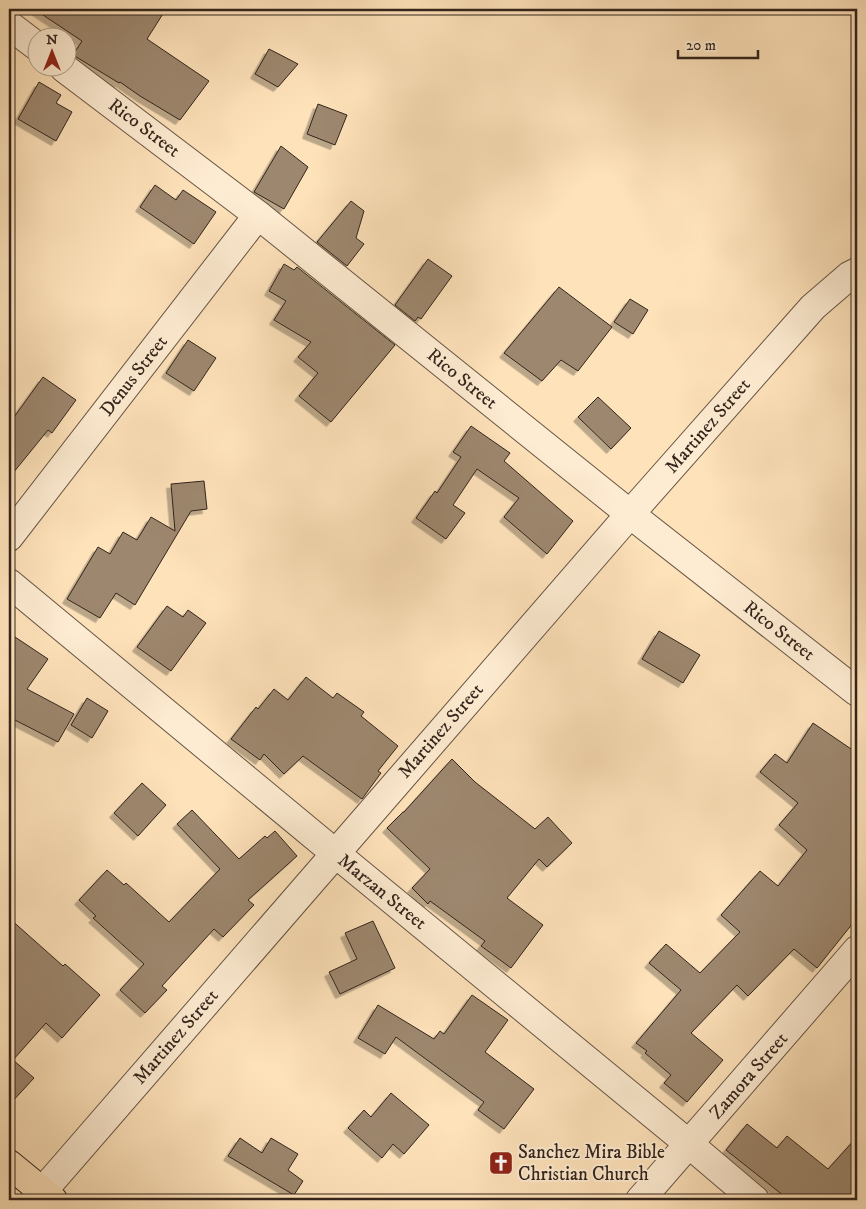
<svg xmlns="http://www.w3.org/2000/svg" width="866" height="1209" font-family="'IM FELL DW Pica',serif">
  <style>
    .building { fill: #9d876e; stroke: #33241c; filter: url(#shadow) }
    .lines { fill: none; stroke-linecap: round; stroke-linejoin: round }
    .minor-casing { stroke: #665444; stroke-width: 30 }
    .highway-casing { stroke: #33241c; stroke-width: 30 }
    .minor { stroke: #feecd2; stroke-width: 28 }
    .highway { stroke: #fee2ba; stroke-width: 28 }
    .labels { text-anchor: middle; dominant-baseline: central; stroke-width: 4; stroke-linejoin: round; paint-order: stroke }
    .street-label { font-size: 19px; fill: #33241c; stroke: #feecd2 }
    .poi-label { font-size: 19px; fill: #33241c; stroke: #feecd2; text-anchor: start }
  </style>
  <defs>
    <filter id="shadow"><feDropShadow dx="-4.5" dy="4.5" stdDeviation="0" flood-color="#0004"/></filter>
  </defs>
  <rect width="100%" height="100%" fill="#fee2ba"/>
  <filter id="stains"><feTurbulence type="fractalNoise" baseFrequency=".004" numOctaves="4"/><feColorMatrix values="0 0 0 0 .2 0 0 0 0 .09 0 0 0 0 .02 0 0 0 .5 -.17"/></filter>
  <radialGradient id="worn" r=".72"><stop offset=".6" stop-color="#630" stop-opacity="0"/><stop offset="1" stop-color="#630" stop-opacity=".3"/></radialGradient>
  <g class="building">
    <path d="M 34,9 L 166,9 L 147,39 L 209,81 L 180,120 L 140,96 L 120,82 L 119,83 L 73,55 L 82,41 Z"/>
    <path d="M 269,49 L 298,64 L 278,87 L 255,74 Z"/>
    <path d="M 39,82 L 61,95 L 56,103 L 72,112 L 56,141 L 18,119 Z"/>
    <path d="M 318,104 L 347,115 L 335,145 L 307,134 Z"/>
    <path d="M 281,146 L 308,167 L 284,209 L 254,192 Z"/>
    <path d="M 155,185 L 176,200 L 183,190 L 216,212 L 194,244 L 140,207 Z"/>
    <path d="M 351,201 L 364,211 L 356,238 L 364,244 L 347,266 L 317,242 Z"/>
    <path d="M 428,259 L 452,276 L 421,319 L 418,317 L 415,321 L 395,305 Z"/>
    <path d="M 284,264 L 294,270 L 297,267 L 395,345 L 331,422 L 299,396 L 318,373 L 298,357 L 311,342 L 274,320 L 286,301 L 269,291 Z"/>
    <path d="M 559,287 L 612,327 L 578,371 L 561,360 L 542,381 L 504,353 Z"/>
    <path d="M 630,299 L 648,310 L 633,334 L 614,322 Z"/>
    <path d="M 188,340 L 216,358 L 194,391 L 166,373 Z"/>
    <path d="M 43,377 L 76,400 L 52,433 L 48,430 L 9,478 L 9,424 Z"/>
    <path d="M 598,397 L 631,428 L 611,449 L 578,417 Z"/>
    <path d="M 471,426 L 510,453 L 504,461 L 573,521 L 547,554 L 504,517 L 519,498 L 477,469 L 453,505 L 465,513 L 446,539 L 416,518 L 435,491 L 437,493 L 461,457 L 453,452 Z"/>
    <path d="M 204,481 L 207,509 L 191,511 L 135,605 L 116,593 L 100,618 L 67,599 L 98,547 L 110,554 L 123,532 L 137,540 L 151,517 L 175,531 L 171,484 Z"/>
    <path d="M 167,606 L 183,617 L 188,610 L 206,623 L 171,671 L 137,647 Z"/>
    <path d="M 659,631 L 700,655 L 683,683 L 642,659 Z"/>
    <path d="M 9,633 L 48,659 L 27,689 L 74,714 L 58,742 L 9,717 Z"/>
    <path d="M 306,677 L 333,698 L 337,693 L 364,712 L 361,716 L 398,746 L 378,771 L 381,773 L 362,799 L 303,756 L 284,774 L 264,754 L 260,760 L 231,739 L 256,707 L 258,709 L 274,689 L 288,700 Z"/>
    <path d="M 87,698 L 108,711 L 92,738 L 71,725 Z"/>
    <path d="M 813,723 L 857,753 L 857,918 L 817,968 L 794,949 L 748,996 L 737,985 L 691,1033 L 723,1060 L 687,1102 L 664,1083 L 671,1075 L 645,1053 L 647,1051 L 636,1043 L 681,990 L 649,963 L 666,944 L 700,973 L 740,932 L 721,915 L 760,871 L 778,886 L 807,850 L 779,825 L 798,803 L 760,772 L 775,754 L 787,763 Z"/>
    <path d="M 452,759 L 475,782 L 535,829 L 548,817 L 572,843 L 547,867 L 539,859 L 507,898 L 543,925 L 511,968 L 481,946 L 485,941 L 430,901 L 428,904 L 412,888 L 430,869 L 387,828 L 403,812 L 404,812 Z"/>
    <path d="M 142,783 L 166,805 L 138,836 L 114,813 Z"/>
    <path d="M 192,810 L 239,859 L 265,836 L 267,838 L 275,831 L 297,856 L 248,900 L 254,905 L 223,937 L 214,929 L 162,986 L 167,990 L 145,1013 L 120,990 L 144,964 L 93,918 L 96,916 L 79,900 L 107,870 L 124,885 L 126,883 L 169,922 L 220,869 L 177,824 Z"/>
    <path d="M 9,918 L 63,966 L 65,964 L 100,995 L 62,1038 L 46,1023 L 13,1060 L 34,1078 L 9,1105 Z"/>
    <path d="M 373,921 L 395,968 L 340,994 L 329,972 L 357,959 L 345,933 Z"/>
    <path d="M 472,995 L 508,1020 L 485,1052 L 534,1089 L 504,1129 L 478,1110 L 484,1102 L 396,1037 L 385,1054 L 358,1038 L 378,1005 L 434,1039 L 440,1031 L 444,1034 Z"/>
    <path d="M 391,1093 L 429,1125 L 404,1154 L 393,1144 L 382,1158 L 348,1128 L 364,1110 L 371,1117 Z"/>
    <path d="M 747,1124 L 777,1148 L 787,1136 L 828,1169 L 857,1137 L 857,1200 L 789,1200 L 726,1150 Z"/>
    <path d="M 240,1138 L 262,1153 L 271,1138 L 298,1154 L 288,1170 L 303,1181 L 294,1195 L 228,1156 Z"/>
  </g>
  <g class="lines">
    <defs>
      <g id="minor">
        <path d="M 9,25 L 38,47"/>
        <path d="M 64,68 L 258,215 L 630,514 L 857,692"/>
        <path d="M 9,537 L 258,215"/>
        <path d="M 9,583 L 335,853 L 689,1144 L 755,1200"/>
        <path d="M 35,1200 L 630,514 L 813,307 L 849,276 L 857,272"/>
        <path d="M 640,1200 L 857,950"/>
      </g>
      <path id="highway" d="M 9,1164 L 53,1200"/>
    </defs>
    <use href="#minor" class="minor-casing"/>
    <use href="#highway" class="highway-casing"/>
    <use href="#minor" class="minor"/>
    <use href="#highway" class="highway"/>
  </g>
  <defs>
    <symbol id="church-square" viewBox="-11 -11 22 22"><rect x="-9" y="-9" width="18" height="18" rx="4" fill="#8f2418" stroke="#feecd2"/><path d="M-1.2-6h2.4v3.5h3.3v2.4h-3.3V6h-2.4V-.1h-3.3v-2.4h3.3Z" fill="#fff"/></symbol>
  </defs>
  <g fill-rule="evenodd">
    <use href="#church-square" x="487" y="1149" width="28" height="28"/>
  </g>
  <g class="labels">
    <g class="street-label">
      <text transform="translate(144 128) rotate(37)">Rico Street</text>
      <text transform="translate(134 376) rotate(-52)">Denus Street</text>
      <text transform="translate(462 379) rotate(39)">Rico Street</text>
      <text transform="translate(708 426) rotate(-49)">Martinez Street</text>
      <text transform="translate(779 631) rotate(38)">Rico Street</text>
      <text transform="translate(441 731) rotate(-49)">Martinez Street</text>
      <text transform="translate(382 892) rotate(39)">Marzan Street</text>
      <text transform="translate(176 1037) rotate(-49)">Martinez Street</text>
      <text transform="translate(749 1076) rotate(-49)">Zamora Street</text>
    </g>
    <g class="poi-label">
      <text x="518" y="1152">Sanchez Mira Bible<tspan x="518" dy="22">Christian Church</tspan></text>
    </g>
  </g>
  <rect width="866" height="1209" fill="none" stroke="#fee2ba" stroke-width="30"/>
  <rect x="10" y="10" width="846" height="1189" fill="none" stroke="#33241c" stroke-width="2.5"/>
  <rect x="15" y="15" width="836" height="1179" fill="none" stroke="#33241c"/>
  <g transform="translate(52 52)"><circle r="24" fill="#feecd2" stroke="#ad9c89"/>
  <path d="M0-4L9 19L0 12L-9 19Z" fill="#8f2418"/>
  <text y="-8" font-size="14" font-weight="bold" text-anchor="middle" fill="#33241c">N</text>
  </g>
  <path d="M678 50v8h80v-8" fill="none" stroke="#33241c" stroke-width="2.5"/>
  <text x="686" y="50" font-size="15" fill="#33241c" stroke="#feecd2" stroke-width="4" paint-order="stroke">20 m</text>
  <rect width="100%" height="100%" filter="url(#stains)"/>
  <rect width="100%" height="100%" fill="url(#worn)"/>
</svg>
